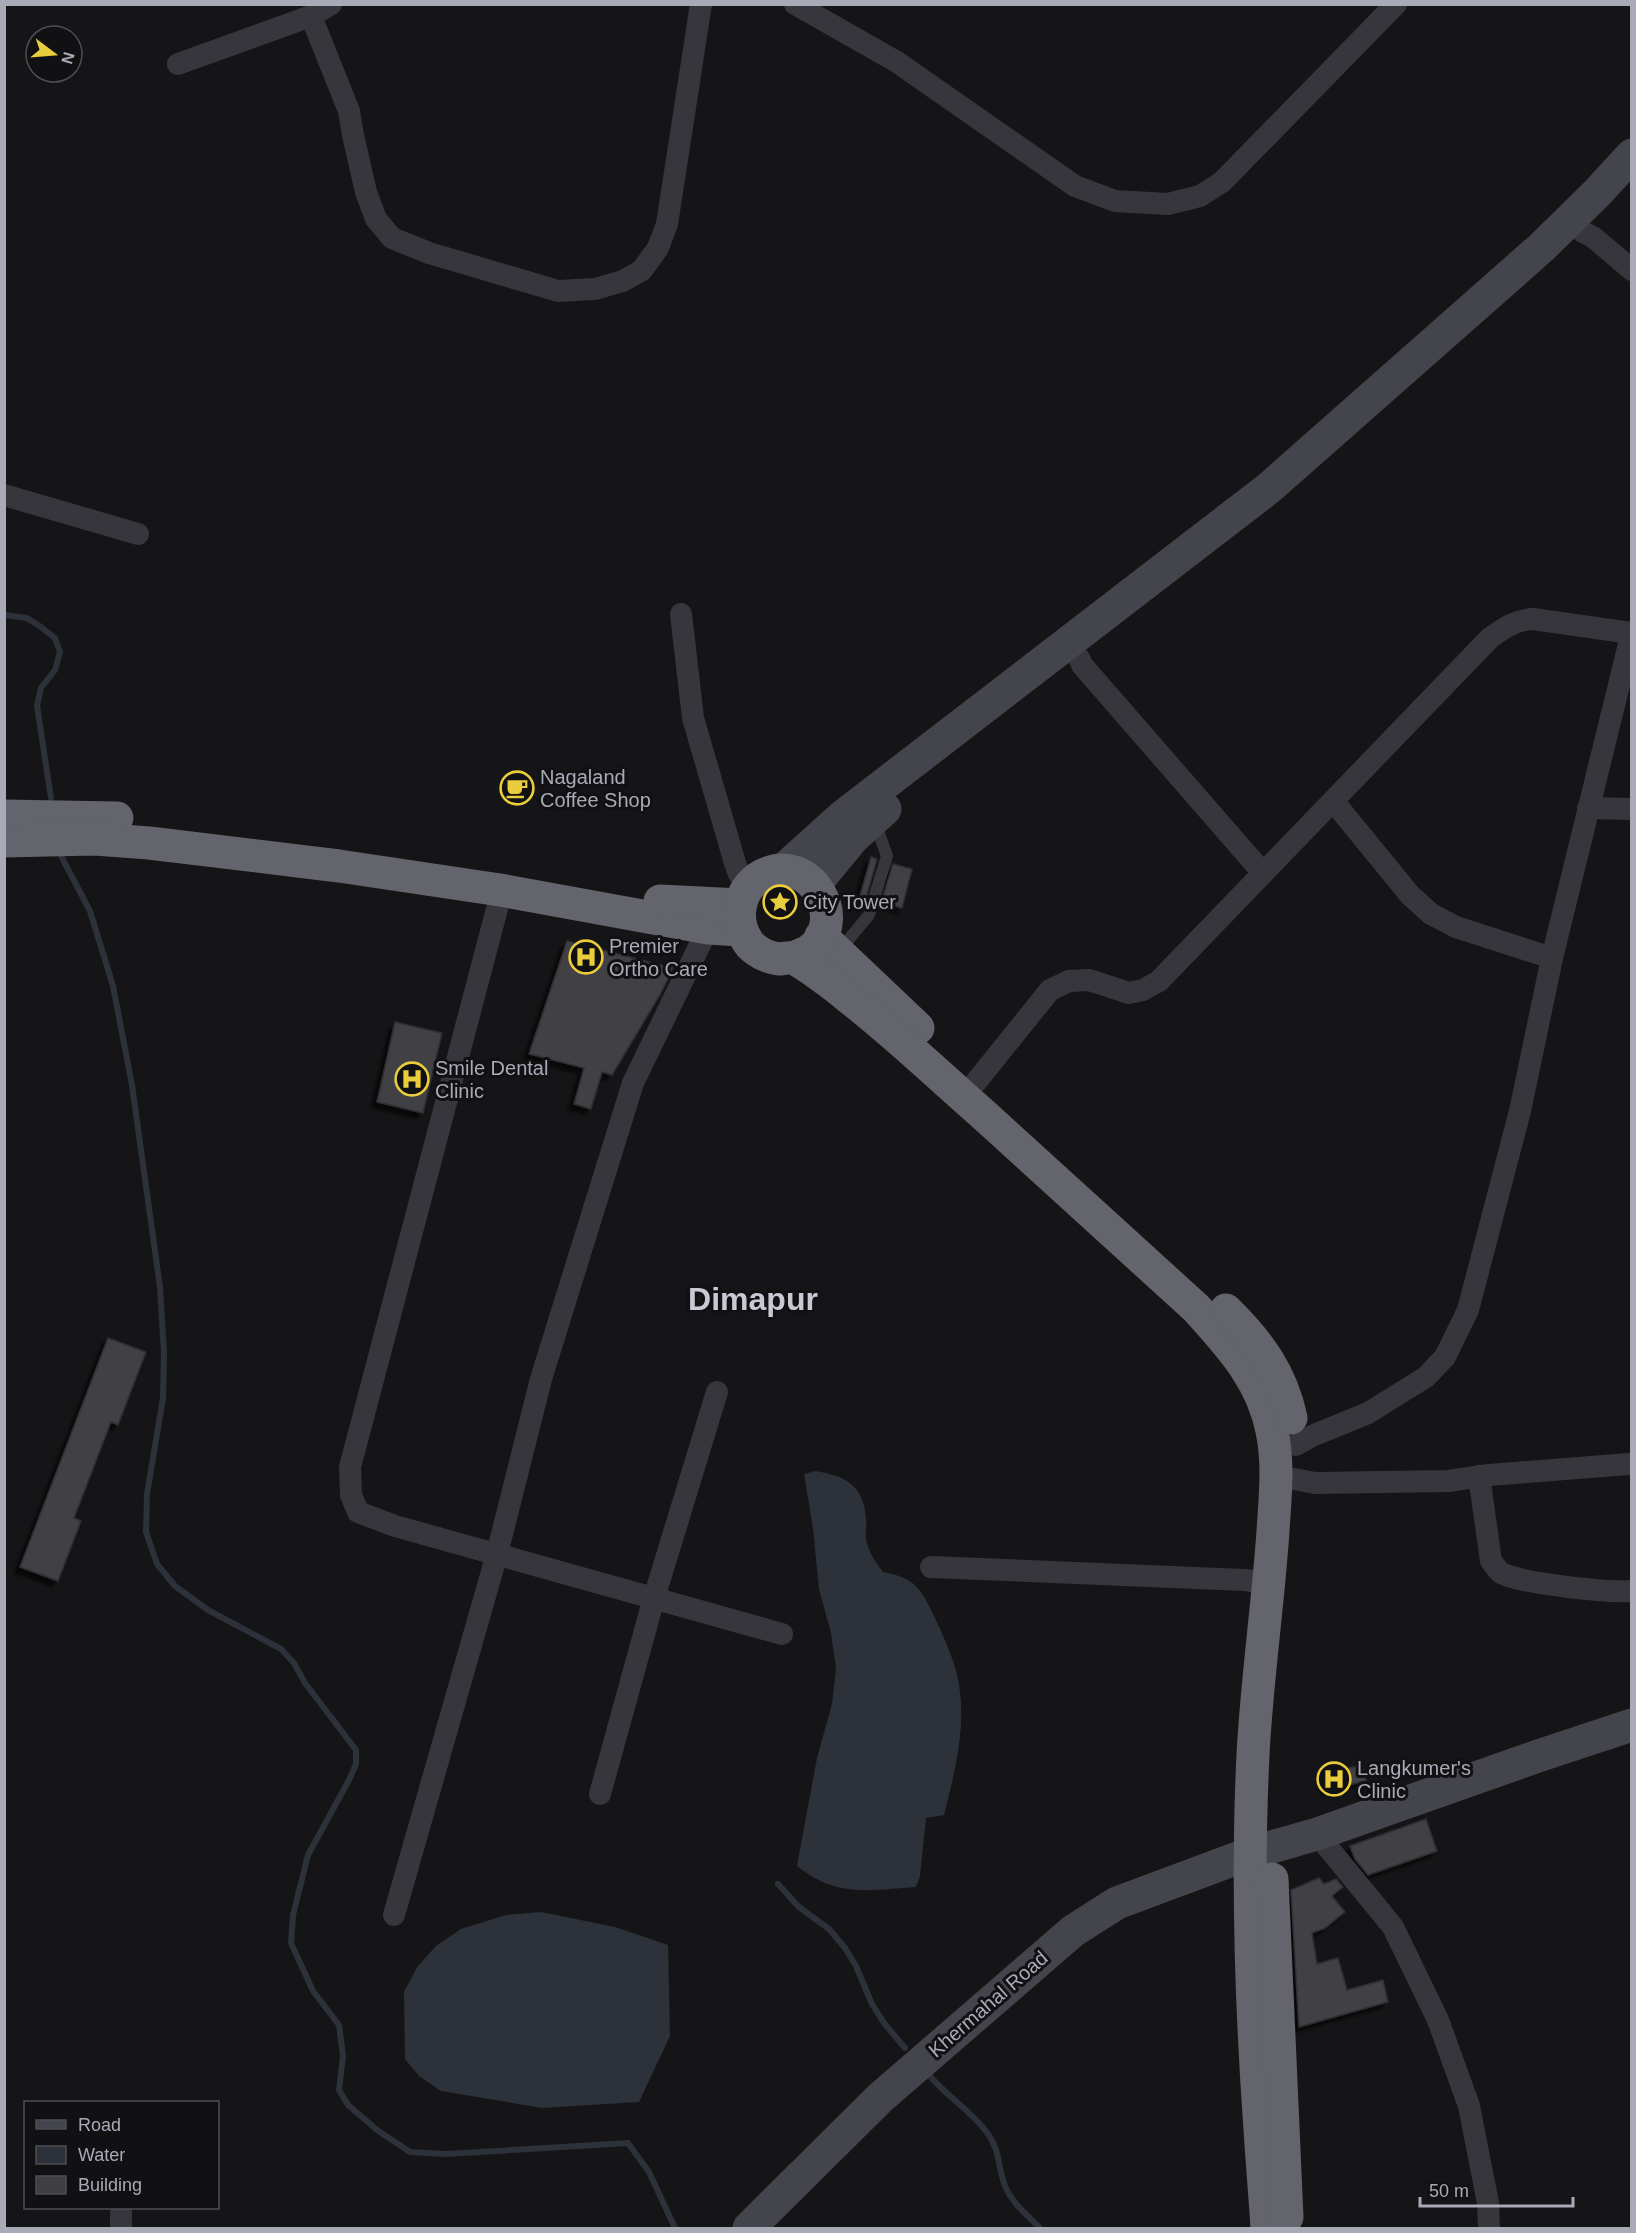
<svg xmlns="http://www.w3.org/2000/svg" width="1636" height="2233" font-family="Helvetica,sans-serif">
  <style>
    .water { fill: #2c313a }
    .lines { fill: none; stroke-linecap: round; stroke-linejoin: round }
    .stream { stroke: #2c313a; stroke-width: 6 }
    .building { fill: #403f44; stroke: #302f33; stroke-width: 1.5; filter: url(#shadow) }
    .lane { stroke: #36363c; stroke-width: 12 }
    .street { stroke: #36363c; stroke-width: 22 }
    .secondary { stroke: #44454c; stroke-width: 33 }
    .highway { stroke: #63646c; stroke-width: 33 }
    .labels { text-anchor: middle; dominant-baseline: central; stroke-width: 6; stroke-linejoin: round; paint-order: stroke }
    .poi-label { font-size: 20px; fill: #a8aab6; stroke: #111012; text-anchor: start }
    .street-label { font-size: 20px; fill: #a8aab6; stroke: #111012 }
    .town-label { font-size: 32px; font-weight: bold; fill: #c8c9d3; stroke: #111012 }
  </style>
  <defs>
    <filter id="shadow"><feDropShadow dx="-5.5" dy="5.5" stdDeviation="1.5" flood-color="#0009"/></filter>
  </defs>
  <rect width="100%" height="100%" fill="#151517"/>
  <g class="water">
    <path d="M 815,1471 C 846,1476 864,1485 866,1520 C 867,1526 865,1533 866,1539 C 868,1552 876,1562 883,1572 C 916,1578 921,1589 935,1618 C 945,1640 958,1667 960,1692 C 965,1734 954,1774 944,1815 L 926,1818 L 920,1876 L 916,1887 C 869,1890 837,1898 797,1866 L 817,1758 L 832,1704 L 836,1668 L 831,1633 L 819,1589 L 813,1528 L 804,1474 Z"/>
    <path d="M 541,1912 L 615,1927 L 668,1945 L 670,2036 L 639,2102 L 542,2108 L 441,2091 L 419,2076 L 405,2059 L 404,1992 L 417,1967 L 436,1946 L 461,1929 L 506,1915 Z"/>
  </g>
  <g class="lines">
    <g class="stream">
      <path d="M 4,615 L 27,618 L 41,627 L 55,638 L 60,652 L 55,670 L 41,688 L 37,706 L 51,798"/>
      <path d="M 59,852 L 90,911 L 113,986 L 132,1085 L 160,1287 L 164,1353 L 163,1398 L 147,1494 L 146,1532 L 157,1564 L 175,1586 L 208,1610 L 281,1649 L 294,1663 L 305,1683 L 356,1750 L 356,1764 L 349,1780 L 308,1855 L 293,1915 L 291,1943 L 313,1991 L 339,2025 L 343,2056 L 339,2090 L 348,2105 L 377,2130 L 410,2152 L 446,2154 L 628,2143 L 649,2172 L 675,2228"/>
      <path d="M 778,1884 L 799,1907 L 829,1929 L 845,1948 L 856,1966 L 872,2004 L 884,2023 L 905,2048"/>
      <path d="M 929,2075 C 947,2097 972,2111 988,2134 C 1000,2150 998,2168 1005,2186 C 1012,2203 1028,2216 1040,2228"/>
    </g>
  </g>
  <g class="building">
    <path d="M 871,857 L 877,859 L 866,898 L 860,896 Z"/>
    <path d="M 893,864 L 912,869 L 902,908 L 881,902 Z"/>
    <path d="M 567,941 L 673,968 L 661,993 L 612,1075 L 602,1072 L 591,1109 L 574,1104 L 584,1068 L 529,1054 Z"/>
    <path d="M 395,1022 L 442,1033 L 423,1113 L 377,1102 Z"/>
    <path d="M 108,1338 L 146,1352 L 118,1425 L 111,1422 L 74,1518 L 81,1521 L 58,1581 L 20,1567 Z"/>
    <path d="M 1362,1765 L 1366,1781 L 1327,1790 L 1323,1774 Z"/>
    <path d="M 1426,1819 L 1437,1851 L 1368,1875 L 1355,1859 L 1350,1846 Z"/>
    <path d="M 1319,1878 L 1324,1884 L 1336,1879 L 1343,1887 L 1332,1896 L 1345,1912 L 1325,1928 L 1312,1933 L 1317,1964 L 1338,1958 L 1347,1990 L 1383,1980 L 1388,2002 L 1299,2027 L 1291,1890 Z"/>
  </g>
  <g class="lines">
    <path class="lane" d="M 839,951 L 869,915 L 887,856 L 875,822"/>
    <g class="street">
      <path d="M 795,4 L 897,62 L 1075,186 L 1115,201 L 1168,204 L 1200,196 L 1222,182 L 1396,4"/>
      <path d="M 311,16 L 349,111 L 353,135 L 366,192 L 376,219 L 392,238 L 429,253 L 558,291 L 595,289 L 623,281 L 642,270 L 658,248 L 667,224 L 701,4"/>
      <path d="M 178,64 L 311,16 L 331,4"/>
      <path d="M 1583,232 L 1593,237 L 1632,270"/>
      <path d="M 4,495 L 138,534"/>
      <path d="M 681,614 L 693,718 L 735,863 L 739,874 L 748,888"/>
      <path d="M 1079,658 L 1082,665 L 1263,873"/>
      <path d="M 1334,802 L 1410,895 L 1431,914 L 1456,927 L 1552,958"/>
      <path d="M 1588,808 L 1632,809"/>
      <path d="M 500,890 L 498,905 L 350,1467 L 351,1495 L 358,1512 L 395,1526 L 782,1634"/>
      <path d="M 976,1082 L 1050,990 L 1069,981 L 1089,980 L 1129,993 L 1143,990 L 1159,981 L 1490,638 C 1504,628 1515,620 1533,619 L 1631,633"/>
      <path d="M 1296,1445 L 1312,1436 L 1368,1413 L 1426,1377 L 1445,1357 L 1468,1310 L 1520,1111 L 1552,958 L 1632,632"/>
      <path d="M 1479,1476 L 1491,1561 C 1494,1564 1496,1569 1500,1572 C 1514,1583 1611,1593 1632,1591"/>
      <path d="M 1294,1479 L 1315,1483 L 1448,1481 L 1489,1475 L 1629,1464"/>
      <path d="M 931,1567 L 1244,1580 L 1270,1583"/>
      <path d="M 600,1794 L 654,1598 L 717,1392"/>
      <path d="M 1317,1834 L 1393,1927 L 1438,2020 L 1469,2106 L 1488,2203 L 1489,2228"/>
      <path d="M 394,1915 L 497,1554 L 541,1379 L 633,1083 L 708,928"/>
      <path d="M 121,2213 L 121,2228"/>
    </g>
    <g class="secondary">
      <path d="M 782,871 L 843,816 L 1269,488 L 1542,247 L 1597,193 L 1632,155"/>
      <path d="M 815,884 L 853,838 L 885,809"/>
      <path d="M 749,2228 L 880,2098 L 1073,1931 L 1117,1903 L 1251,1853 L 1317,1834 L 1541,1755 L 1632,1725"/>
    </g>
    <g class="highway">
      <path d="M 4,816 L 117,818"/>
      <path d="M 4,841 L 95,839 L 149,843 L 339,866 L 500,890 L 708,928 L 741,930"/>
      <path d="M 660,901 L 740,905"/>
      <path d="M 821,936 L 918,1028"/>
      <path d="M 792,958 C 797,956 804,954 809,951 C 851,921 810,851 763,875 C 738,888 733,920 748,942 C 754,951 768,958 779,959 C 783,959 789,957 792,958 C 802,961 839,989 848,997 C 896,1034 939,1076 985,1116 C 1055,1180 1126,1244 1196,1308 C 1230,1346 1262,1379 1272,1431 C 1279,1464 1275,1498 1273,1531 C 1268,1605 1257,1679 1253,1754 C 1247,1878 1251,2004 1260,2129 C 1262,2162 1265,2195 1267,2228"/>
      <path d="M 1226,1310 C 1258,1341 1282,1374 1291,1418"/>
      <path d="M 1272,1879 L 1287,2217"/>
    </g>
  </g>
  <defs>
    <symbol id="cafe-ring" viewBox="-11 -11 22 22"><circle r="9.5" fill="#111012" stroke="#e9cd3c" stroke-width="1.5"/><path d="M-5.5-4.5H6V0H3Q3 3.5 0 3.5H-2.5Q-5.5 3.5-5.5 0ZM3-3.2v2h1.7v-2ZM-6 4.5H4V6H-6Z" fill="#e9cd3c"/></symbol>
    <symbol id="sight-ring" viewBox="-11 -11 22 22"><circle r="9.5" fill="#111012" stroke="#e9cd3c" stroke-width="1.5"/><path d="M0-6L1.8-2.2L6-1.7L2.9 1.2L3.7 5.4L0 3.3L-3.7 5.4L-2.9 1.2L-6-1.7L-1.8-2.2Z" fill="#e9cd3c"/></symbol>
    <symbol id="hospital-ring" viewBox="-11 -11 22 22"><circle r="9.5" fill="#111012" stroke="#e9cd3c" stroke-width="1.5"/><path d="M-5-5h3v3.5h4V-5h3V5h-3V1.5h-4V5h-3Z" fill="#e9cd3c"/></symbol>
  </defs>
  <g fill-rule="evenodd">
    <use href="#cafe-ring" x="498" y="769" width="38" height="38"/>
    <use href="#sight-ring" x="761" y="883" width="38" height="38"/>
    <use href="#hospital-ring" x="567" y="938" width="38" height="38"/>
    <use href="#hospital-ring" x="393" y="1060" width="38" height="38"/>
    <use href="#hospital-ring" x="1315" y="1760" width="38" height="38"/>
  </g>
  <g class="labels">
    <g class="poi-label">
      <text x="540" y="777">Nagaland<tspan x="540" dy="23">Coffee Shop</tspan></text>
      <text x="803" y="902">City Tower</text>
      <text x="609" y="946">Premier<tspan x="609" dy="23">Ortho Care</tspan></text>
      <text x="435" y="1068">Smile Dental<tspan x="435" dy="23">Clinic</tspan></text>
      <text x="1357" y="1768">Langkumer's<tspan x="1357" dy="23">Clinic</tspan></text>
    </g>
    <g class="street-label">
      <text transform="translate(988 2004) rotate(-41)">Khermahal Road</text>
    </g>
    <g class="town-label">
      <text x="753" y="1299">Dimapur</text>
    </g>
  </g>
  <rect width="1636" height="2233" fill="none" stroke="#a8aab6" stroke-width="12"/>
  <rect x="24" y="2101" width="195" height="108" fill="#111012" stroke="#4d4e54" stroke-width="1.5"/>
  <rect x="36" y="2120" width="30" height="9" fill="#44454c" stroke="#4d4e54" stroke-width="1.5"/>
  <text x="78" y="2131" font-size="18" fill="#a8aab6">Road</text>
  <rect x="36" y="2146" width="30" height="18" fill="#2c313a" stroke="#4d4e54" stroke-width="1.5"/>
  <text x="78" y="2161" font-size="18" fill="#a8aab6">Water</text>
  <rect x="36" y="2176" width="30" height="18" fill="#403f44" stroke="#4d4e54" stroke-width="1.5"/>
  <text x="78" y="2191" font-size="18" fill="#a8aab6">Building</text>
  <g transform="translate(54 54) rotate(106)"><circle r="28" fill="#111012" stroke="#4d4e54" stroke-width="1.5"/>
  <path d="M0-4.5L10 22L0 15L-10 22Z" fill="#e9cd3c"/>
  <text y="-9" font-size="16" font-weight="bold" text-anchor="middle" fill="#a8aab6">N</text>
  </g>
  <path d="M1420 2197v9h153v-9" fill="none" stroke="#a8aab6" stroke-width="3"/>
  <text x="1429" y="2197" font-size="18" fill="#a8aab6" stroke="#111012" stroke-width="4.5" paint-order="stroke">50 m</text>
</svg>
